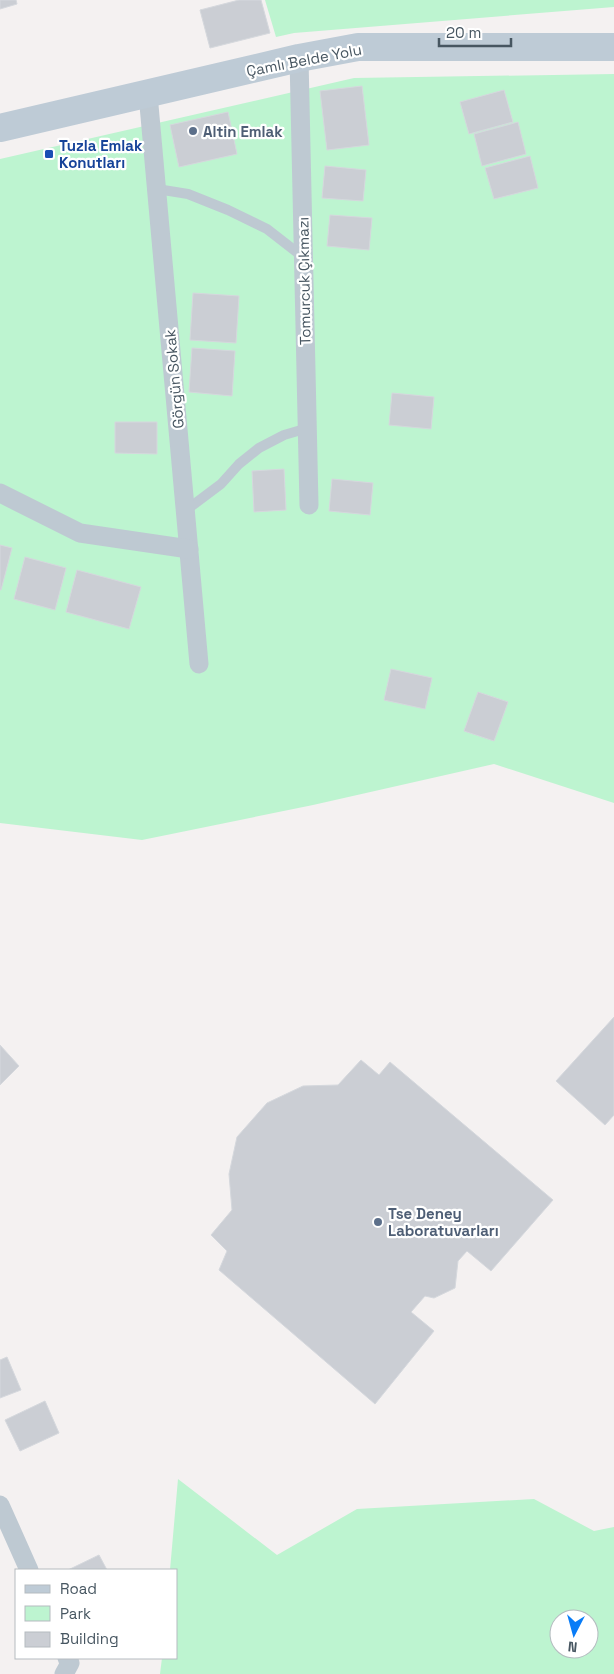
<svg xmlns="http://www.w3.org/2000/svg" width="614" height="1674" font-family="'Space Grotesk',sans-serif">
  <style>
    .green { fill: #bdf4d0; fill-rule: evenodd }
    .building { fill: #cbced4; stroke: #d5d8dd }
    .lines { fill: none; stroke-linecap: round; stroke-linejoin: round }
    .lane { stroke: #bec9d2; stroke-width: 10 }
    .street { stroke: #bec9d2; stroke-width: 19 }
    .secondary { stroke: #becbd6; stroke-width: 28 }
    .service-dot { fill: #5c6f8a; stroke: #fff; stroke-width: 2 }
    .transit-dot { fill: #1a4fb4; stroke: #fff; stroke-width: 2 }
    .labels { text-anchor: middle; dominant-baseline: central; stroke-width: 4.5; stroke-linejoin: round; paint-order: stroke }
    .street-label { font-size: 15px; fill: #475661; stroke: #fff }
    .service-label { font-size: 15px; font-weight: bold; fill: #4e5e75; stroke: #fff; text-anchor: start }
    .transit-label { font-size: 15px; font-weight: bold; fill: #164399; stroke: #fff; text-anchor: start }
  </style>
  <rect width="100%" height="100%" fill="#f4f1f1"/>
  <g class="green">
    <path d="M 265,0 L 614,0 L 614,7 L 294,33 L 276,37 Z"/>
    <path d="M 614,74 L 614,803 L 494,764 L 313,805 L 142,840 L 0,823 L 0,159 L 354,78 Z"/>
    <path d="M 178,1479 L 277,1555 L 357,1509 L 534,1499 L 594,1531 L 614,1527 L 614,1674 L 160,1674 L 162,1658 L 176,1658 L 176,1570 L 170,1570 ZM 559,1619 L 589,1619 L 589,1649 L 559,1649 Z"/>
  </g>
  <g class="building">
    <path d="M 0,0 L 16,0 L 17,4 L 0,9 Z"/>
    <path d="M 239,0 L 261,0 L 270,33 L 210,48 L 200,10 Z"/>
    <path d="M 362,86 L 369,145 L 327,150 L 320,91 Z"/>
    <path d="M 504,90 L 513,122 L 469,134 L 460,102 Z"/>
    <path d="M 228,112 L 237,154 L 179,167 L 170,125 Z"/>
    <path d="M 518,122 L 526,154 L 482,166 L 474,134 Z"/>
    <path d="M 530,156 L 538,188 L 494,199 L 485,168 Z"/>
    <path d="M 325,166 L 366,170 L 363,201 L 322,198 Z"/>
    <path d="M 330,215 L 372,218 L 369,250 L 327,246 Z"/>
    <path d="M 193,293 L 239,296 L 236,343 L 190,340 Z"/>
    <path d="M 192,348 L 235,351 L 232,396 L 189,392 Z"/>
    <path d="M 392,393 L 434,397 L 431,429 L 389,425 Z"/>
    <path d="M 115,422 L 157,422 L 157,454 L 115,453 Z"/>
    <path d="M 284,469 L 286,510 L 254,512 L 252,471 Z"/>
    <path d="M 332,479 L 373,483 L 370,515 L 329,511 Z"/>
    <path d="M 0,545 L 12,548 L 1,590 L 0,590 Z"/>
    <path d="M 25,557 L 66,568 L 55,610 L 14,599 Z"/>
    <path d="M 77,570 L 141,587 L 129,629 L 66,612 Z"/>
    <path d="M 391,669 L 432,678 L 425,709 L 384,700 Z"/>
    <path d="M 478,692 L 508,702 L 494,741 L 464,731 Z"/>
    <path d="M 614,1017 L 614,1115 L 605,1125 L 556,1081 Z"/>
    <path d="M 0,1045 L 19,1066 L 0,1085 Z"/>
    <path d="M 361,1060 L 379,1075 L 390,1062 L 553,1200 L 491,1271 L 467,1251 L 458,1261 L 455,1288 L 434,1298 L 425,1296 L 411,1312 L 434,1331 L 375,1404 L 219,1270 L 227,1251 L 211,1235 L 232,1210 L 229,1174 L 237,1137 L 267,1103 L 303,1086 L 338,1085 Z"/>
    <path d="M 7,1357 L 21,1390 L 0,1398 L 0,1360 Z"/>
    <path d="M 45,1401 L 59,1433 L 20,1451 L 5,1420 Z"/>
    <path d="M 99,1555 L 107,1570 L 68,1570 Z"/>
  </g>
  <g class="lines">
    <g class="lane">
      <path d="M 157,189 L 188,194 L 228,210 L 267,229 L 303,257"/>
      <path d="M 185,511 L 221,484 L 239,464 L 259,448 L 284,435 L 308,428"/>
    </g>
    <g class="street">
      <path d="M 299,58 L 309,505"/>
      <path d="M 148,94 L 199,664"/>
      <path d="M 0,493 L 80,533 L 189,549"/>
      <path d="M 0,1505 L 29,1570"/>
      <path d="M 64,1674 L 70,1663 L 67,1658"/>
    </g>
    <path class="secondary" d="M 0,128 L 299,58 L 358,47 L 614,47"/>
  </g>
  <g class="service-dot">
    <circle cx="193" cy="131" r="5"/>
    <circle cx="378" cy="1222" r="5"/>
  </g>
  <rect class="transit-dot" x="44" y="149" width="10" height="10" rx="2.5"/>
  <g class="labels">
    <g class="street-label">
      <text transform="translate(304 60) rotate(-11)">Çamlı Belde Yolu</text>
      <text transform="translate(304 281) rotate(-91)">Tomurcuk Çıkmazı</text>
      <text transform="translate(174 379) rotate(-95)">Görgün Sokak</text>
    </g>
    <g class="service-label">
      <text x="203" y="131">Altin Emlak</text>
      <text x="388" y="1213">Tse Deney<tspan x="388" dy="17">Laboratuvarları</tspan></text>
    </g>
    <g class="transit-label">
      <text x="59" y="145">Tuzla Emlak<tspan x="59" dy="17">Konutları</tspan></text>
    </g>
  </g>
  <rect x="15" y="1569" width="162" height="90" fill="#ffffff" stroke="#b5bbc0"/>
  <rect x="25" y="1585" width="25" height="8" fill="#becbd6" stroke="#b5bbc0"/>
  <text x="60" y="1594" font-size="15" fill="#475661">Road</text>
  <rect x="25" y="1606" width="25" height="15" fill="#bdf4d0" stroke="#b5bbc0"/>
  <text x="60" y="1619" font-size="15" fill="#475661">Park</text>
  <rect x="25" y="1632" width="25" height="15" fill="#cbced4" stroke="#b5bbc0"/>
  <text x="60" y="1644" font-size="15" fill="#475661">Building</text>
  <g transform="translate(574 1634) rotate(186)"><circle r="24" fill="#ffffff" stroke="#b5bbc0"/>
  <path d="M0-4L9 19L0 12L-9 19Z" fill="#087cf7"/>
  <text y="-8" font-size="14" font-weight="bold" text-anchor="middle" fill="#475661">N</text>
  </g>
  <path d="M439 38v8h72v-8" fill="none" stroke="#475661" stroke-width="2.5"/>
  <text x="446" y="38" font-size="15" fill="#475661" stroke="#ffffff" stroke-width="4" paint-order="stroke">20 m</text>
</svg>
